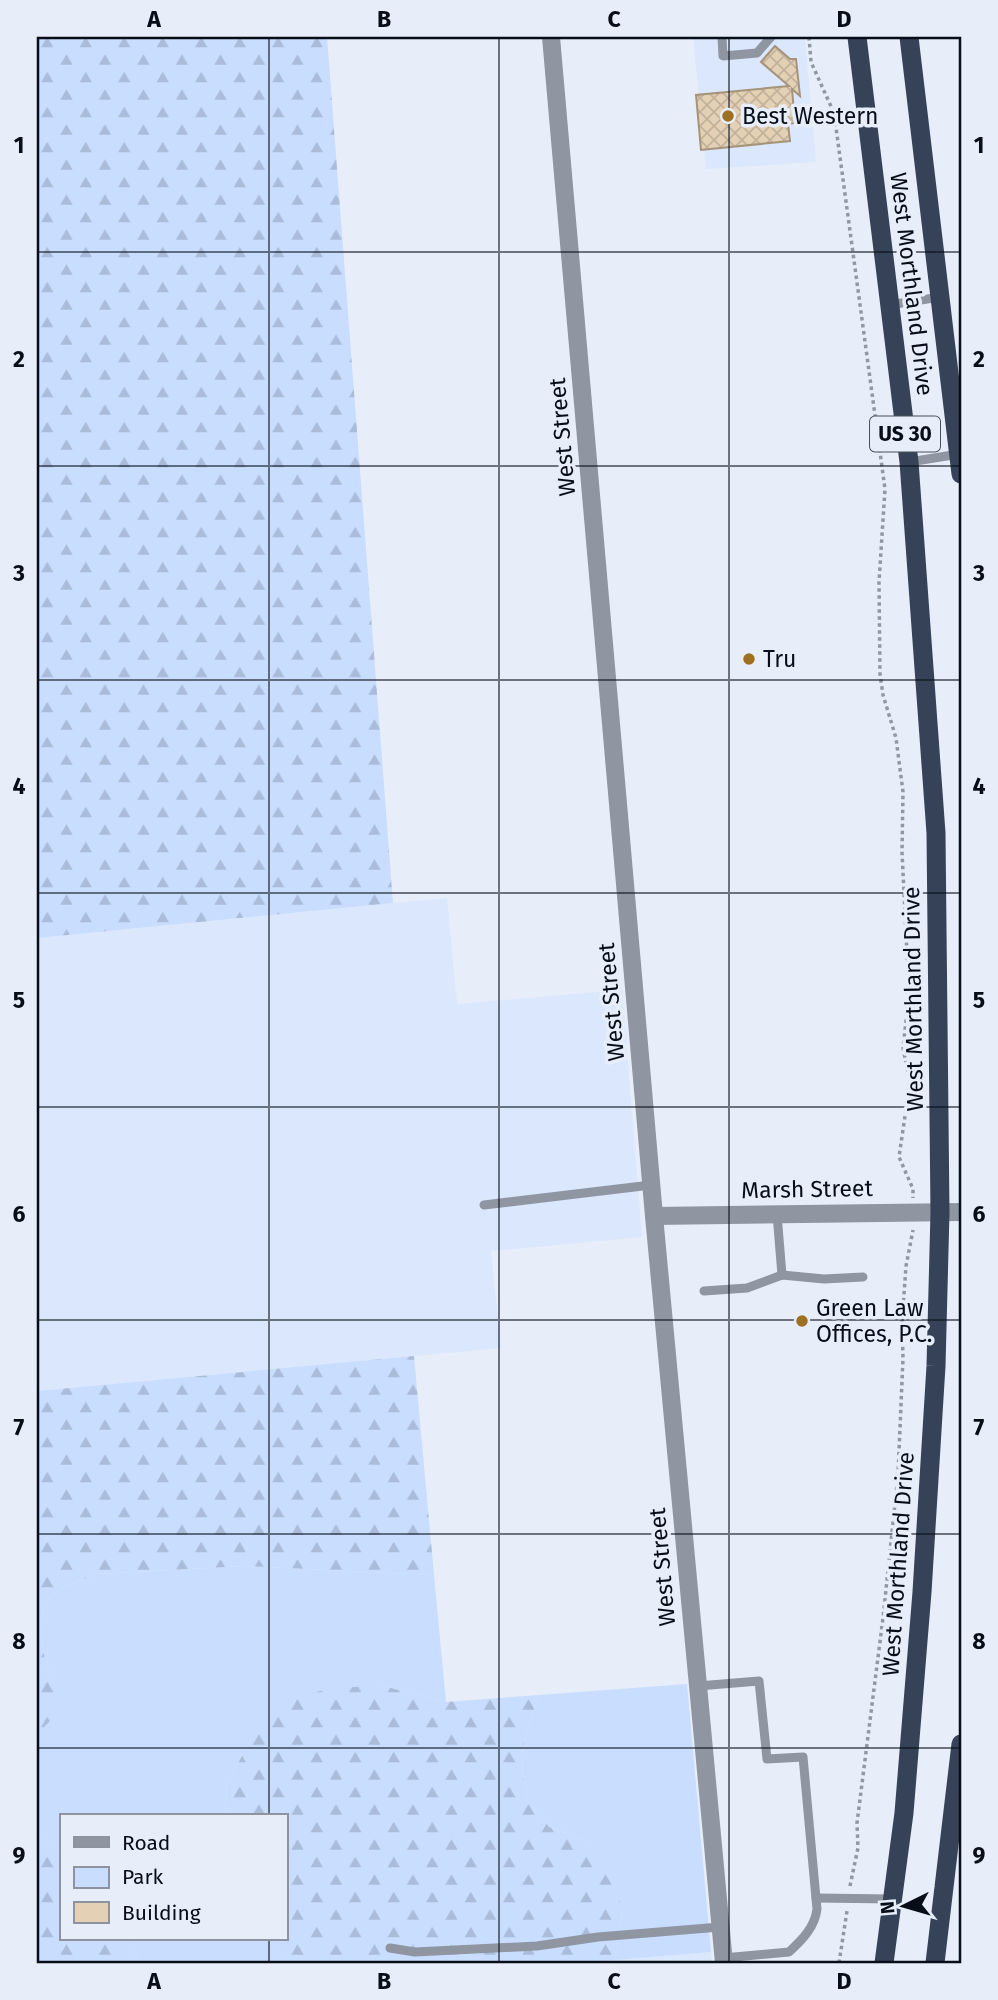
<svg xmlns="http://www.w3.org/2000/svg" width="998" height="2000" font-family="'Fira Sans',sans-serif">
  <style>
    .built { fill: #dae7fc }
    .green { fill: #c8ddff }
    .forest { fill: url(#forest-firs) }
    .building { fill: url(#building-cross-hatch); stroke: #a6947a; stroke-width: 2 }
    .lines { fill: none; stroke-linecap: round; stroke-linejoin: round }
    .path { stroke: #9198a3; stroke-width: 3.5; stroke-dasharray: 3.5 3.5; stroke-linecap: butt }
    .service { stroke: #8f96a2; stroke-width: 9 }
    .minor { stroke: #8f96a2; stroke-width: 18 }
    .trunk { stroke: #364257; stroke-width: 19 }
    .grid { fill: none; stroke: #080e17; stroke-width: 2; stroke-opacity: 0.55 }
    .poi-dot { fill: #9e7122; stroke: #e7eefa; stroke-width: 2.5 }
    .labels { text-anchor: middle; dominant-baseline: central; stroke-width: 7; stroke-linejoin: round; paint-order: stroke }
    .shield { fill: #e7eefa; stroke: #4b515b; stroke-width: 2 }
    .shield-label { font-size: 21px; font-weight: bold; fill: #080e17 }
    .poi-label { font-size: 23px; fill: #080e17; stroke: #e7eefa; text-anchor: start }
    .street-label { font-size: 23px; fill: #080e17; stroke: #e7eefa }
    .neatline { fill: none; stroke: #080e17; stroke-width: 2.5 }
    .grid-label { font-size: 23px; text-anchor: middle; font-weight: bold; fill: #080e17 }
  </style>
  <defs>
    <pattern id="forest-firs" width="22" height="20" patternUnits="userSpaceOnUse" patternTransform="scale(1.75)"><rect width="22" height="20" fill="#c8ddff"/><path d="M5 1l3.5 6h-7zM16 11l3.5 6h-7z" fill="#aabcda"/></pattern>
    <pattern id="building-cross-hatch" width="8" height="8" patternUnits="userSpaceOnUse" patternTransform="scale(1.75)"><rect width="8" height="8" fill="#e4d1b5"/><path d="M0 0l8 8M0 8l8-8" fill="none" stroke="#c2b29b"/></pattern>
  </defs>
  <rect width="100%" height="100%" fill="#e7eefa"/>
  <g class="built">
    <path d="M 693,37 L 805,37 L 816,162 L 706,169 Z"/>
    <path d="M 447,898 L 457,1004 L 622,990 L 642,1237 L 491,1251 L 501,1348 L 37,1391 L 37,938 Z"/>
    <path d="M 711,1952 L 712,1963 L 573,1963 Z"/>
  </g>
  <g class="green">
    <path d="M 246,1566 L 434,1575 L 446,1702 L 379,1685 L 251,1739 L 227,1784 L 225,1816 L 61,1816 L 61,1853 L 37,1835 L 37,1732 L 40,1731 L 56,1690 L 45,1660 L 40,1631 L 44,1605 L 61,1588 L 97,1574 Z"/>
    <path d="M 687,1684 L 711,1952 L 615,1960 L 622,1915 L 588,1841 L 549,1827 L 529,1803 L 522,1773 L 524,1739 L 539,1695 Z"/>
    <path d="M 126,1939 L 266,1939 L 288,1963 L 141,1963 Z"/>
  </g>
  <g class="forest">
    <path d="M 37,37 L 327,37 L 393,903 L 37,938 Z"/>
    <path d="M 414,1356 L 434,1575 L 246,1566 L 97,1574 L 61,1588 L 44,1605 L 40,1631 L 45,1660 L 56,1690 L 54,1717 L 40,1731 L 37,1732 L 37,1391 Z"/>
    <path d="M 379,1685 L 446,1702 L 539,1695 L 524,1739 L 522,1773 L 529,1803 L 549,1827 L 588,1841 L 615,1875 L 622,1915 L 615,1960 L 573,1963 L 288,1963 L 266,1939 L 285,1939 L 285,1816 L 225,1816 L 227,1784 L 251,1739 L 285,1699 L 329,1689 Z"/>
    <path d="M 37,1835 L 61,1853 L 61,1939 L 126,1939 L 141,1963 L 37,1963 Z"/>
  </g>
  <path class="building" d="M 775,46 L 790,59 L 796,59 L 800,96 L 792,89 L 795,123 L 788,124 L 790,141 L 701,150 L 696,95 L 789,86 L 761,62 Z"/>
  <g class="lines">
    <g class="path">
      <path d="M 809,37 L 811,62 L 834,113 L 885,489 L 879,582 L 880,674 L 883,695 L 896,738 L 903,792 L 902,852 L 909,994 L 903,1048 L 910,1082 L 899,1157 L 913,1189 L 913,1198"/>
      <path d="M 850,1886 L 858,1848 L 857,1823 L 883,1618 L 898,1475 L 903,1358 L 902,1322 L 906,1266 L 913,1230"/>
      <path d="M 839,1963 L 847,1911"/>
    </g>
    <g class="service">
      <path d="M 722,37 L 723,56 L 757,53 L 771,37"/>
      <path d="M 889,305 L 940,297"/>
      <path d="M 909,462 L 959,454"/>
      <path d="M 484,1205 L 651,1185"/>
      <path d="M 782,1275 L 824,1279 L 863,1277"/>
      <path d="M 704,1291 L 747,1288 L 782,1275 L 777,1214"/>
      <path d="M 698,1686 L 759,1681 L 767,1759 L 803,1757 L 817,1909 C 815,1927 802,1940 789,1952 L 723,1958"/>
      <path d="M 816,1898 L 893,1899"/>
      <path d="M 390,1948 L 415,1952 L 537,1946 L 598,1937 L 720,1927"/>
    </g>
    <g class="minor">
      <path d="M 551,37 L 654,1216 L 724,1963"/>
      <path d="M 654,1216 L 961,1212"/>
    </g>
    <g class="trunk">
      <path d="M 857,37 L 909,462 L 936,833 L 940,1212 L 936,1366 L 922,1592 L 904,1813 L 884,1963"/>
      <path d="M 909,37 L 961,474"/>
      <path d="M 935,1963 L 961,1744"/>
    </g>
  </g>
  <path class="grid" d="M 269,37 L 269,1816M 499,37 L 499,1963M 729,37 L 729,1963M 37,252 L 961,252M 37,466 L 961,466M 37,680 L 961,680M 37,893 L 961,893M 37,1107 L 961,1107M 37,1320 L 961,1320M 37,1534 L 961,1534M 37,1748 L 961,1748M 269,1939 L 269,1963"/>
  <g class="poi-dot">
    <circle cx="728" cy="116" r="7"/>
    <circle cx="749" cy="659" r="7"/>
    <circle cx="802" cy="1321" r="7"/>
  </g>
  <g class="labels">
    <rect class="shield" x="870" y="416.5" width="70" height="35" rx="5"/>
    <g class="shield-label">
      <text x="905" y="434">US 30</text>
    </g>
    <g class="poi-label">
      <text x="742" y="116">Best Western</text>
      <text x="763" y="659">Tru</text>
      <text x="816" y="1308">Green Law<tspan x="816" dy="26">Offices, P.C.</tspan></text>
    </g>
    <g class="street-label">
      <text transform="translate(912 284) rotate(83)">West Morthland Drive</text>
      <text transform="translate(562 437) rotate(-95)">West Street</text>
      <text transform="translate(913 999) rotate(-91)">West Morthland Drive</text>
      <text transform="translate(611 1002) rotate(-95)">West Street</text>
      <text transform="translate(807 1189) rotate(-1)">Marsh Street</text>
      <text transform="translate(898 1564) rotate(-86)">West Morthland Drive</text>
      <text transform="translate(662 1567) rotate(-95)">West Street</text>
    </g>
  </g>
  <rect width="998" height="2000" fill="none" stroke="#e7eefa" stroke-width="77"/>
  <rect x="60" y="1814" width="228" height="126" fill="#e7eefa" stroke="#8e949f" stroke-width="2"/>
  <rect x="74" y="1837" width="35" height="10" fill="#8f96a2" stroke="#8e949f" stroke-width="2"/>
  <text x="122" y="1850" font-size="21" fill="#080e17">Road</text>
  <rect x="74" y="1867" width="35" height="21" fill="#c8ddff" stroke="#8e949f" stroke-width="2"/>
  <text x="122" y="1884" font-size="21" fill="#080e17">Park</text>
  <rect x="74" y="1902" width="35" height="21" fill="#e4d1b5" stroke="#8e949f" stroke-width="2"/>
  <text x="122" y="1920" font-size="21" fill="#080e17">Building</text>
  <g transform="translate(904 1906) rotate(265)" stroke="#e7eefa" stroke-width="5" paint-order="stroke">
  <path d="M0-5L12 26L0 18L-12 26Z" fill="#080e17"/>
  <text y="-10" font-size="19" font-weight="bold" text-anchor="middle" fill="#080e17">N</text>
  </g>
  <rect x="38" y="38" width="922" height="1924" class="neatline"/>
  <g class="grid-label">
    <text x="154" y="27">A</text>
    <text x="384" y="27">B</text>
    <text x="614" y="27">C</text>
    <text x="844" y="27">D</text>
    <text x="19" y="153">1</text>
    <text x="979" y="153">1</text>
    <text x="19" y="367">2</text>
    <text x="979" y="367">2</text>
    <text x="19" y="581">3</text>
    <text x="979" y="581">3</text>
    <text x="19" y="794">4</text>
    <text x="979" y="794">4</text>
    <text x="19" y="1008">5</text>
    <text x="979" y="1008">5</text>
    <text x="19" y="1222">6</text>
    <text x="979" y="1222">6</text>
    <text x="19" y="1435">7</text>
    <text x="979" y="1435">7</text>
    <text x="19" y="1649">8</text>
    <text x="979" y="1649">8</text>
    <text x="19" y="1863">9</text>
    <text x="979" y="1863">9</text>
    <text x="154" y="1989">A</text>
    <text x="384" y="1989">B</text>
    <text x="614" y="1989">C</text>
    <text x="844" y="1989">D</text>
  </g>
</svg>
